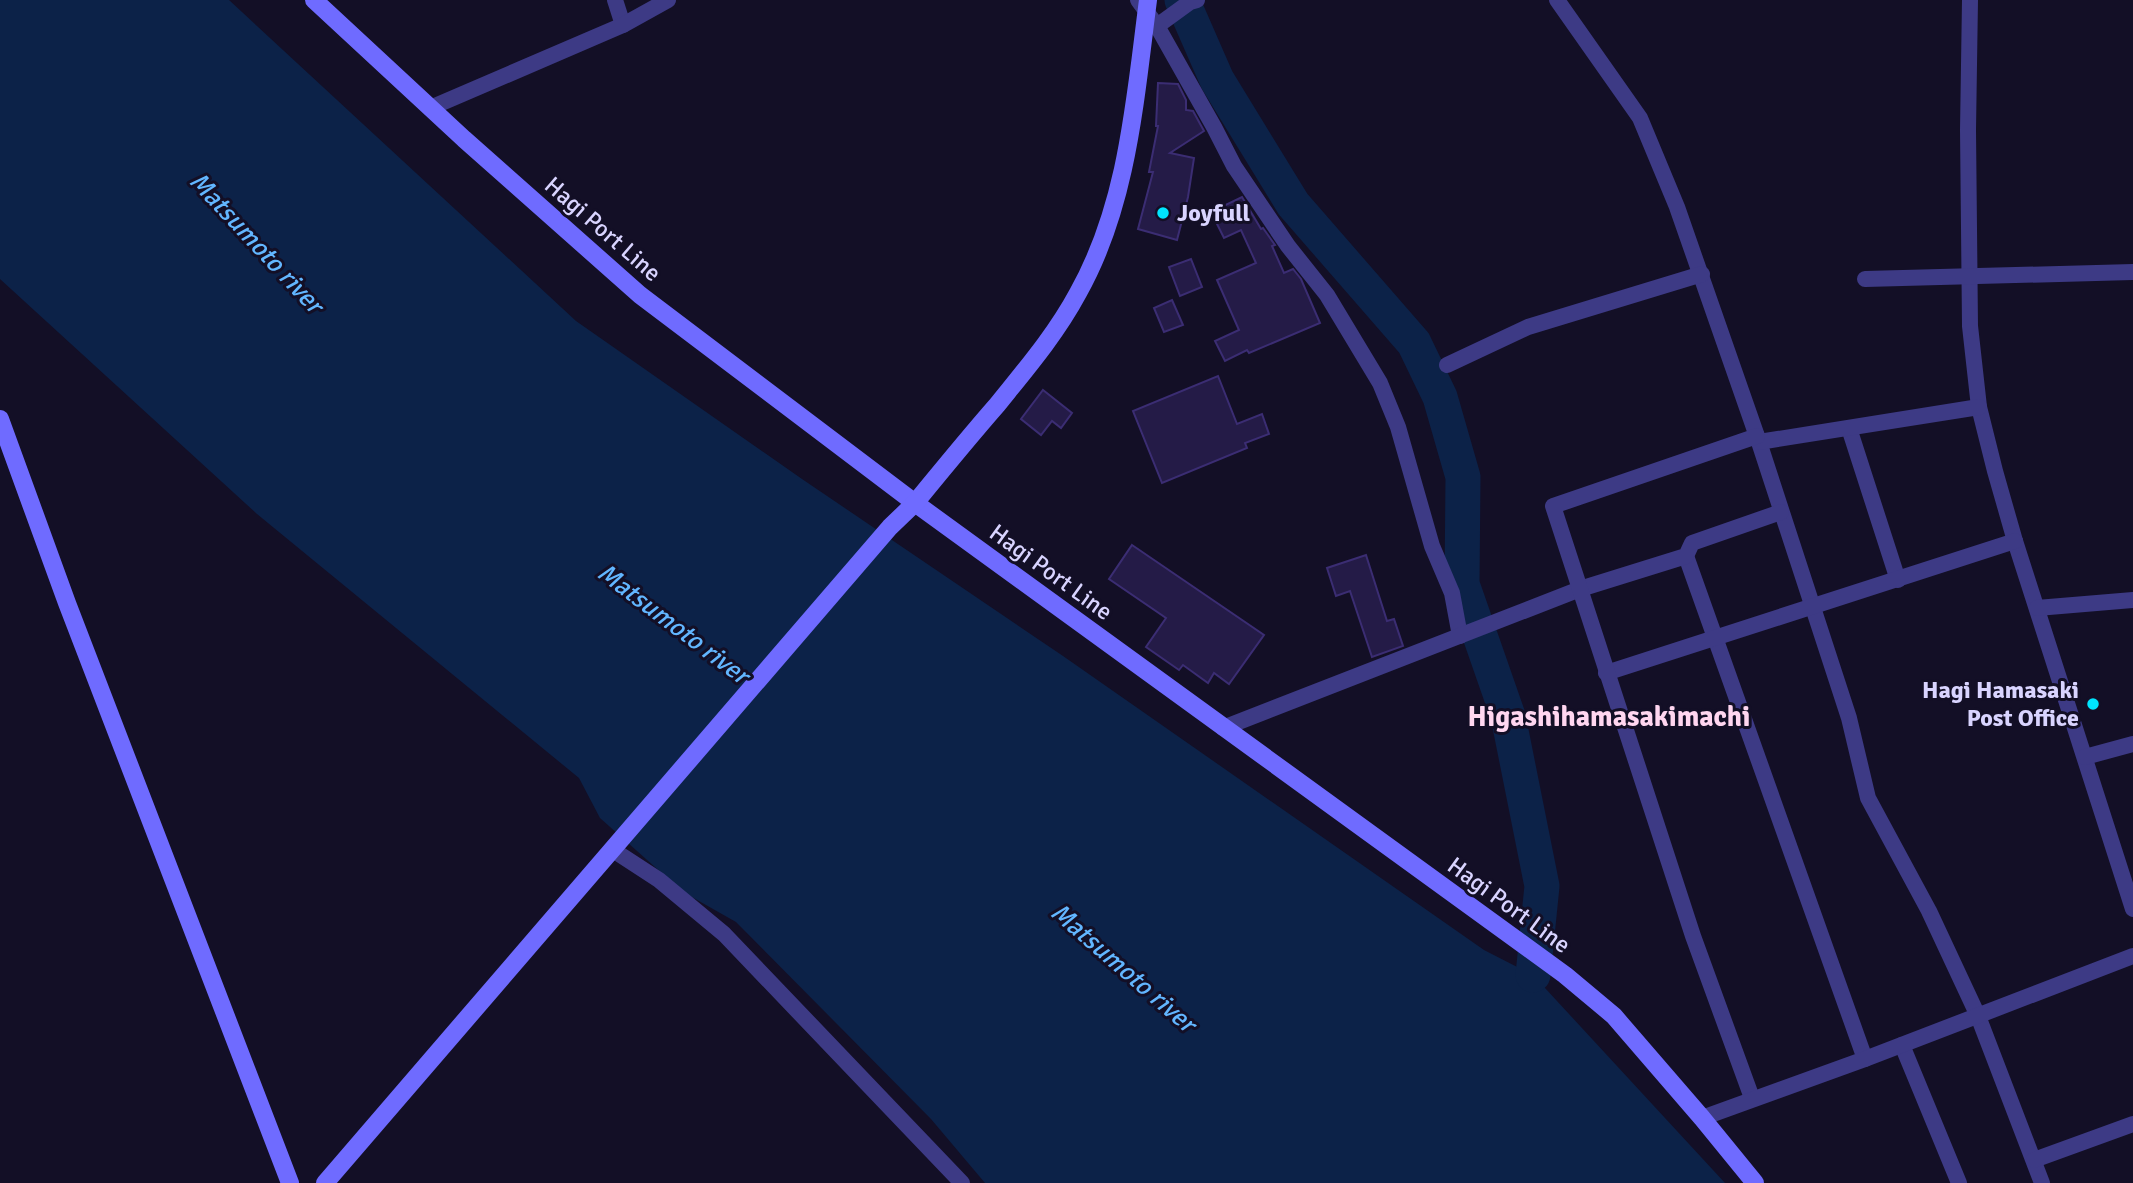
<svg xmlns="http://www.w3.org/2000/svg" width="2133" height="1183" font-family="Signika,sans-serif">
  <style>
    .water { fill: #0c2248 }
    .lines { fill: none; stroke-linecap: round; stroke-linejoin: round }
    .river { stroke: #0c2248; stroke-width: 35 }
    .building { fill: #241b47; stroke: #3b2d73; stroke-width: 2 }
    .street { stroke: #3d3a85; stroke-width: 16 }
    .secondary { stroke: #6f6bff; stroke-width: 18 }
    .poi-dot { fill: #00e5ff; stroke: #130f26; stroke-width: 2.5 }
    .labels { text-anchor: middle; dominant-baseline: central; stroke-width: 6; stroke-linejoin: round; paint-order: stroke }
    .poi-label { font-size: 24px; font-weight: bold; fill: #d9d4ff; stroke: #130f26; text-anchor: start }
    .street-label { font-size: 24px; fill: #d9d4ff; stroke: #130f26 }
    .water-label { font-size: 26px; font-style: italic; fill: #62b6ff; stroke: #130f26 }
    .quarter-label { font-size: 28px; font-weight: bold; fill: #ffd6f0; stroke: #130f26 }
  </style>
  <rect width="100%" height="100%" fill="#130f26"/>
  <path class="water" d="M 0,0 L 229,0 L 576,321 L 802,479 L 1063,656 L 1484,950 L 1533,975 L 1725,1183 L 985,1183 L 931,1119 L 736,922 L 683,892 L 600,818 L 579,778 L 257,514 L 0,279 Z"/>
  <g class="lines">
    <path class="river" d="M 1182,0 L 1217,80 L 1293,204 L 1414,343 L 1440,397 L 1463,477 L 1462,584 L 1508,716 L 1542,886 L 1533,975"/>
  </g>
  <g class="building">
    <path d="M 1158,83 L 1178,84 L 1186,100 L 1186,110 L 1193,111 L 1204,131 L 1170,153 L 1194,158 L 1188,197 L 1177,240 L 1138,229 L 1153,172 L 1149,172 L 1158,126 L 1156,126 Z"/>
    <path d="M 1242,197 L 1261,229 L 1263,228 L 1275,245 L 1272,246 L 1284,273 L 1293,269 L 1301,279 L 1320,323 L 1249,353 L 1247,350 L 1225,361 L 1215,341 L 1239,330 L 1217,280 L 1256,263 L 1241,230 L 1224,238 L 1211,212 Z"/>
    <path d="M 1191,259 L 1202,287 L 1180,296 L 1169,267 Z"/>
    <path d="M 1172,300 L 1183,325 L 1164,332 L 1154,308 Z"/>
    <path d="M 1218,376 L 1237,424 L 1262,414 L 1269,434 L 1245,443 L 1247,448 L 1162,483 L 1133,411 Z"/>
    <path d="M 1043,390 L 1072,413 L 1061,428 L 1052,421 L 1041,435 L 1021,419 Z"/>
    <path d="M 1132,545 L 1264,635 L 1229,684 L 1214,673 L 1208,683 L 1183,665 L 1179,670 L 1146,647 L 1166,618 L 1109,579 Z"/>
    <path d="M 1366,555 L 1387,621 L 1394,619 L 1403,646 L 1372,657 L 1350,591 L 1336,596 L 1327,568 Z"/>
  </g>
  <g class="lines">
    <g class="street">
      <path d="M 615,0 L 623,25"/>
      <path d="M 1138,0 L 1157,26 L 1214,127 L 1234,166 L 1288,246 L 1327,295 L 1380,383 L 1398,427 L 1432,546 L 1452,593 L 1460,636"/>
      <path d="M 1557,0 L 1640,118 L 1677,207 L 1759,442 L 1849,718 L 1868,798 L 1929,911 L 1978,1016 L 2042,1183"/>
      <path d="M 1970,0 L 1968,130 L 1970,326 L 1979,407 L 1995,471 L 2015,541 L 2133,909"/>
      <path d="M 1157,26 L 1190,2 L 1197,0"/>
      <path d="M 430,108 L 623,25 L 668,0"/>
      <path d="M 1865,279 L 2133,272"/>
      <path d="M 1447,365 L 1528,327 L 1702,274"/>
      <path d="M 1849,428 L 1898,580"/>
      <path d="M 1759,442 L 1979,407"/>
      <path d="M 1686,556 L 1865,1059"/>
      <path d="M 2037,608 L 2133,600"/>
      <path d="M 1606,673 L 2015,541"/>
      <path d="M 1223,728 L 1580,589 L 1686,556 L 1692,543 L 1781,512"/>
      <path d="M 2085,757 L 2133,744"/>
      <path d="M 613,850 L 659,880 L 724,934 L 962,1183"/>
      <path d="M 1902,1045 L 1959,1183"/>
      <path d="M 1752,1098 L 1693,936 L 1553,506 L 1757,436"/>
      <path d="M 1702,1118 L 1865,1059 L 2133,956"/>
      <path d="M 2034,1160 L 2133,1124"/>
    </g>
    <g class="secondary">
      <path d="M 314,0 L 464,139 L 640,295 L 915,503 L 1565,975 L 1614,1016 L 1702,1118 L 1755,1183"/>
      <path d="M 0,419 L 67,603 L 290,1183"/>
      <path d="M 325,1183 L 890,527 L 915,503 C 942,470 969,437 997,405 C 1026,369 1056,334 1078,293 C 1128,204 1135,99 1148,0"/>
    </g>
  </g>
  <g class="poi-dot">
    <circle cx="1163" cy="213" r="7"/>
    <circle cx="2093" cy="704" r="7"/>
  </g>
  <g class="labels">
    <g class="poi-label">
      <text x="1177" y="213">Joyfull</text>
      <text x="2079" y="690" text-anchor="end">Hagi Hamasaki<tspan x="2079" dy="28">Post Office</tspan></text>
    </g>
    <g class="street-label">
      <text transform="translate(603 229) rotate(41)">Hagi Port Line</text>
      <text transform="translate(1051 572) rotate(36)">Hagi Port Line</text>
      <text transform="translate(1509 905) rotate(36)">Hagi Port Line</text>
    </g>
    <g class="water-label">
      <text transform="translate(256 243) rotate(47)">Matsumoto river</text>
      <text transform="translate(673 624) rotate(37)">Matsumoto river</text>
      <text transform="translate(1123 968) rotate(41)">Matsumoto river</text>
    </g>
    <g class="quarter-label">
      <text x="1609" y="717">Higashihamasakimachi</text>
    </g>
  </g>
</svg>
